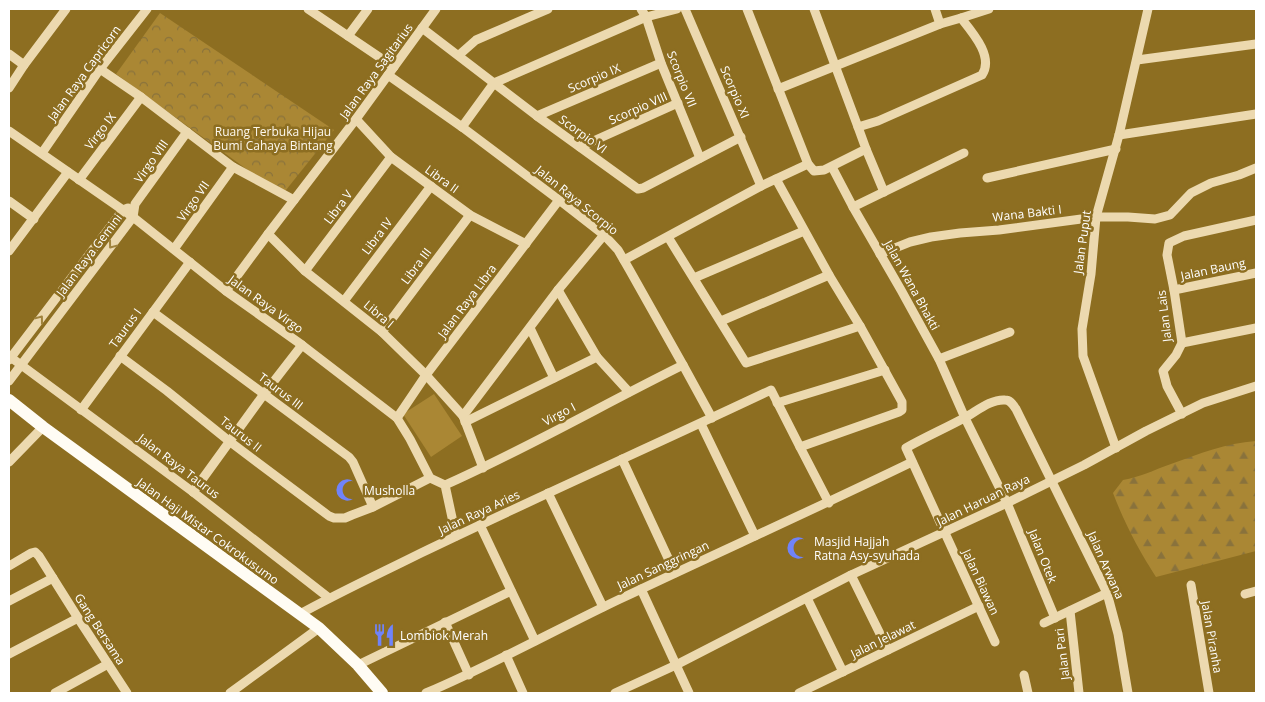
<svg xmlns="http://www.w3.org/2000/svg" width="1265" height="702" font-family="'Open Sans',sans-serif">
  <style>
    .grass { fill: #aa8734 }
    .forest { fill: url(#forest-firs) }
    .park { fill: url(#park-crowns) }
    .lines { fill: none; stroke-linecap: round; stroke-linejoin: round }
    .minor { stroke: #ecd9af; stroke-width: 9 }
    .major { stroke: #fffcf4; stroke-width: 12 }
    .oneway { stroke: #a0833d }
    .labels { text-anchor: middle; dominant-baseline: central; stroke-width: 5; stroke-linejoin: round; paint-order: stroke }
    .street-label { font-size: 12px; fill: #fff; stroke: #8d6e21 }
    .park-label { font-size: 12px; fill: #fdf8ee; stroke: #8d6e21 }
    .poi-label { font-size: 12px; fill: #fff; stroke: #8d6e21; text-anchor: start }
  </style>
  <defs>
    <pattern id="forest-firs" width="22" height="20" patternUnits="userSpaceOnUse" patternTransform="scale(1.25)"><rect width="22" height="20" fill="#aa8734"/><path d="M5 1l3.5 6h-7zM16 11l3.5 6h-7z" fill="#89723c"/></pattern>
    <pattern id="park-crowns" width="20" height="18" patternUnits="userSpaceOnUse" patternTransform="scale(1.25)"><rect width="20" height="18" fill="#aa8734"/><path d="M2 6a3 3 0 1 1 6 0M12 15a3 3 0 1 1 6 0" fill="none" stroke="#89723c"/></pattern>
  </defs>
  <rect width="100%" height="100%" fill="#8d6e21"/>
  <path class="grass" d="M 434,394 L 462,436 L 431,457 L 403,414 Z"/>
  <path class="forest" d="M 1256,441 L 1256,551 L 1156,577 C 1139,551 1124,522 1113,493 L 1123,480 C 1140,477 1154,470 1171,464 C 1199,454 1226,443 1256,441 Z"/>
  <path class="park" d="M 160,13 L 334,130 L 282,195 L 116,74 Z"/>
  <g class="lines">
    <g class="minor">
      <path d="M 308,9 L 394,67"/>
      <path d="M 641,9 L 646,17 L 661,63 L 700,158"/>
      <path d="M 685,9 L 761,186"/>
      <path d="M 747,9 L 808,164 L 814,171 L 824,170 L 866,149 L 858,127 L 878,121 L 982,75 C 994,57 973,33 961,18"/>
      <path d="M 814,9 L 858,127"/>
      <path d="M 935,9 L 940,24"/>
      <path d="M 422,28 L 537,116 L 638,189 L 643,188 L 741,137"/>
      <path d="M 348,36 L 368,9"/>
      <path d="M 9,54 L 24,65"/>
      <path d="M 459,55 L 476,40 L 548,9"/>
      <path d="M 1137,60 L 1256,44"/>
      <path d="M 100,69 L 141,97 L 233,167 L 294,200"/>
      <path d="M 388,75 L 462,127 L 559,200 L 604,235 L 618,250 L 629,269 L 683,365 L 712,418"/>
      <path d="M 9,88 L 24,65 L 66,9"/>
      <path d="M 778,89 L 940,24 L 961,18 L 989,9"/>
      <path d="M 537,116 L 661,63"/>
      <path d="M 356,119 L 391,157 L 470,215 L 526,244"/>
      <path d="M 462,127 L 494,83 L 646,17 L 677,9"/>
      <path d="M 9,131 L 133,217 L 226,291 L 302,345 L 397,418 L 410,439 L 430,478 L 445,485 L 456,536"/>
      <path d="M 1119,135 L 1256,114"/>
      <path d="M 580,147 L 678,103"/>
      <path d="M 866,149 L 884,192"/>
      <path d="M 42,153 L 100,69 L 147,9"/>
      <path d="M 832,167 L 853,207 L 901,290 L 939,359 L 965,418 L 1007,503 L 1055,618"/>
      <path d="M 987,178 L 1116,149"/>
      <path d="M 776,179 L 829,275 L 860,326 L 902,402 L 902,410 L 899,412 L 800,447 L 829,503"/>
      <path d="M 79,180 L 141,97"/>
      <path d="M 9,201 L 34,219"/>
      <path d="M 853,207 L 964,153"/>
      <path d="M 268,234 L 305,271 L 382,332 L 426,375 L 463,416 L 483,468"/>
      <path d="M 668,237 L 746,363 L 860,326"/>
      <path d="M 174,249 L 233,167"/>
      <path d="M 9,251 L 68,172"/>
      <path d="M 880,254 L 910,242 L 931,237 L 960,233 L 999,230 L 1096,217 L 1128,217 L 1155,219 L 1170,215 L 1191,193 L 1211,183 L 1239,175 L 1256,168"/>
      <path d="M 624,260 L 761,186 L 808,164"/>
      <path d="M 305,271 L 391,157"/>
      <path d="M 694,278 L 804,231"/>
      <path d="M 558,290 L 597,357 L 629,392"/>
      <path d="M 1174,290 L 1256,273"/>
      <path d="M 226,291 L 268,234 L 356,119 L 436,9"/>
      <path d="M 344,301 L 431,186"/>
      <path d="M 153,312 L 349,457 L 353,462 L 373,507"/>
      <path d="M 721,321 L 829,275"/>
      <path d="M 530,328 L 554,378"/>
      <path d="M 382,332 L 470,215"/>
      <path d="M 1182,343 L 1256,328"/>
      <path d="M 9,356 L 193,492 L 329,598"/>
      <path d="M 120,356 L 167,391 L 229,441 L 329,516 L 334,518 L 345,518 L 352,515 L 373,507 L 430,478"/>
      <path d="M 939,359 L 1010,332"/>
      <path d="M 9,360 L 123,210 L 128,208"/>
      <path d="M 9,381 L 133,217 L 135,204 L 187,132"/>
      <path d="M 777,403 L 885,370"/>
      <path d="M 81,410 L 190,262"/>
      <path d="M 1182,414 L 1167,386 L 1163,371 L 1176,355 L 1182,343 L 1174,290 L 1167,255 L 1169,243 L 1184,236 L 1256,220"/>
      <path d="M 463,416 L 558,290 L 604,235"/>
      <path d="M 397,418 L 426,375 L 559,200"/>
      <path d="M 465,422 L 597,357"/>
      <path d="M 701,424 L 755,536"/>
      <path d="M 1116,448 L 1083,356 L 1082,329 L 1091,274 L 1096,217 L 1119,135 L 1148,9"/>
      <path d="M 622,459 L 675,573"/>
      <path d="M 9,462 L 43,427"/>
      <path d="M 445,485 C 526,449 604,404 683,365"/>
      <path d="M 193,492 L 264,394 L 302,345"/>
      <path d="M 548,493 L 603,607"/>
      <path d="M 480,525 L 535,641"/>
      <path d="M 9,566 L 31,553 L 35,552 L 39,556 L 78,618 L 127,693"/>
      <path d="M 851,575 L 888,650"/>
      <path d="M 1191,585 L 1209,693"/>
      <path d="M 641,589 L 689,693"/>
      <path d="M 1245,594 L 1256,591"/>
      <path d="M 807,598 L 843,672"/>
      <path d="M 9,601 L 53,578"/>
      <path d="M 1070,611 L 1079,693"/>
      <path d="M 300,614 C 340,592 381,573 421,553 C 537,497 655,445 771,390 L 800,447"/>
      <path d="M 445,622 L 469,675"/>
      <path d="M 1044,623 L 1107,593"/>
      <path d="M 995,642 L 906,448 C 925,437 946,428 966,417 C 977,411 991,399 1005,400 C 1011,400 1013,405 1016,409 L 1107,593 L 1118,634 L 1128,693"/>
      <path d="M 9,654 L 78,618"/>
      <path d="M 506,655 L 523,693"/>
      <path d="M 358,665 L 511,591"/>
      <path d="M 1024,675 L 1028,693"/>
      <path d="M 55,693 L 108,664"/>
      <path d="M 230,693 L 319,628"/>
      <path d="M 426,693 C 492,665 555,630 620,599 C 717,553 815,509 912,462"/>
      <path d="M 615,693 L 676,665 L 851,575 L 1007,503 L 1084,465 L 1146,431 L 1203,403 L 1256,386"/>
      <path d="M 799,693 L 979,606"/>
    </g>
    <path class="major" d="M 9,400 L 43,427 L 319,628 L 358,665 L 382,693"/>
  </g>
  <defs><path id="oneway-chevron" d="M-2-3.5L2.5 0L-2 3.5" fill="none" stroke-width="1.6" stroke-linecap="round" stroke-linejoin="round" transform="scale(1.25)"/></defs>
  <g class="oneway">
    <use href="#oneway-chevron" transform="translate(112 245) rotate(127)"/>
    <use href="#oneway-chevron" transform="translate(40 319) rotate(-53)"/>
  </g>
  <defs>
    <symbol id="mosque-bare" viewBox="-9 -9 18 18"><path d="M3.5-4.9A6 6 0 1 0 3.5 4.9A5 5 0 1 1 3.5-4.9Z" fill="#7083f9" stroke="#8d6e21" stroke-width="2.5" paint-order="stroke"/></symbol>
    <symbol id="restaurant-bare" viewBox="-9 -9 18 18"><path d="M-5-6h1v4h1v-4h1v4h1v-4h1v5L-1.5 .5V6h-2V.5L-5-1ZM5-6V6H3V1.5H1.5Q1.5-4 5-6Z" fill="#7083f9" stroke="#8d6e21" stroke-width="2.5" paint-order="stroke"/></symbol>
  </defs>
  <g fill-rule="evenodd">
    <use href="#mosque-bare" x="331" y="474" width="32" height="32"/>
    <use href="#mosque-bare" x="782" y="532" width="32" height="32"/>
    <use href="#restaurant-bare" x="368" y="619" width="32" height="32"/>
  </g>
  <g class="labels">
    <g class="street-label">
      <text transform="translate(376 71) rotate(-54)">Jalan Raya Sagitarius</text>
      <text transform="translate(84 73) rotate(-54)">Jalan Raya Capricorn</text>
      <text transform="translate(594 78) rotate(-23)">Scorpio IX</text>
      <text transform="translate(682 79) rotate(68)">Scorpio VII</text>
      <text transform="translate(735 92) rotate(67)">Scorpio XI</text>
      <text transform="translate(638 108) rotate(-24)">Scorpio VIII</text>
      <text transform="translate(100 131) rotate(-53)">Virgo IX</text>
      <text transform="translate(583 134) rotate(36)">Scorpio VI</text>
      <text transform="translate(151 161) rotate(-55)">Virgo VIII</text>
      <text transform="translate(442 179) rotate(36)">Libra II</text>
      <text transform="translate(577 200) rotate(39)">Jalan Raya Scorpio</text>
      <text transform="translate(193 201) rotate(-55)">Virgo VII</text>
      <text transform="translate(338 207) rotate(-53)">Libra V</text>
      <text transform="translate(1027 213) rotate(-7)">Wana Bakti I</text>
      <text transform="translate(377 236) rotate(-53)">Libra IV</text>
      <text transform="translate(1082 242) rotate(-82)">Jalan Puput</text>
      <text transform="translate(89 255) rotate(-53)">Jalan Raya Gemini</text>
      <text transform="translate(416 266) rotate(-53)">Libra III</text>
      <text transform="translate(1213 269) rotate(-12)">Jalan Baung</text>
      <text transform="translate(912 285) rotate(61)">Jalan Wana Bhakti</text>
      <text transform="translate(467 301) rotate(-53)">Jalan Raya Libra</text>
      <text transform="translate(266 304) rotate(36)">Jalan Raya Virgo</text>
      <text transform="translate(379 314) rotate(40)">Libra I</text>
      <text transform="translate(1164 316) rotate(-97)">Jalan Lais</text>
      <text transform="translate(125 328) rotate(-54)">Taurus I</text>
      <text transform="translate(281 391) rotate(37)">Taurus III</text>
      <text transform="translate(559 414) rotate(-28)">Virgo I</text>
      <text transform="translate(241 434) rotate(38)">Taurus II</text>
      <text transform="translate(179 466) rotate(37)">Jalan Raya Taurus</text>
      <text transform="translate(983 500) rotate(-26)">Jalan Haruan Raya</text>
      <text transform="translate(479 512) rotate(-25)">Jalan Raya Aries</text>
      <text transform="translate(208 531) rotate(36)">Jalan Haji Mistar Cokrokusumo</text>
      <text transform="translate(1043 556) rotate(68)">Jalan Otek</text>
      <text transform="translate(663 565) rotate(-25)">Jalan Sanggringan</text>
      <text transform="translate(1106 565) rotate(66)">Jalan Arwana</text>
      <text transform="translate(981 582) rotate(65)">Jalan Biawan</text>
      <text transform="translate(100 629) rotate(57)">Gang Bersama</text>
      <text transform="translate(1212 637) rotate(80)">Jalan Piranha</text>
      <text transform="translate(883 639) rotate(-26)">Jalan Jelawat</text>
      <text transform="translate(1062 654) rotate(-97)">Jalan Pari</text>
    </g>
    <g class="park-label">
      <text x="273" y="131">Ruang Terbuka Hijau<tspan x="273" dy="14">Bumi Cahaya Bintang</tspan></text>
    </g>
    <g class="poi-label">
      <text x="364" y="490">Musholla</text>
      <text x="814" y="541">Masjid Hajjah<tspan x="814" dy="14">Ratna Asy-syuhada</tspan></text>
      <text x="400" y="635">Lombiok Merah</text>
    </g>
  </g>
  <rect width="1265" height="702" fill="none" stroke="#ffffff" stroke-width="20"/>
</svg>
